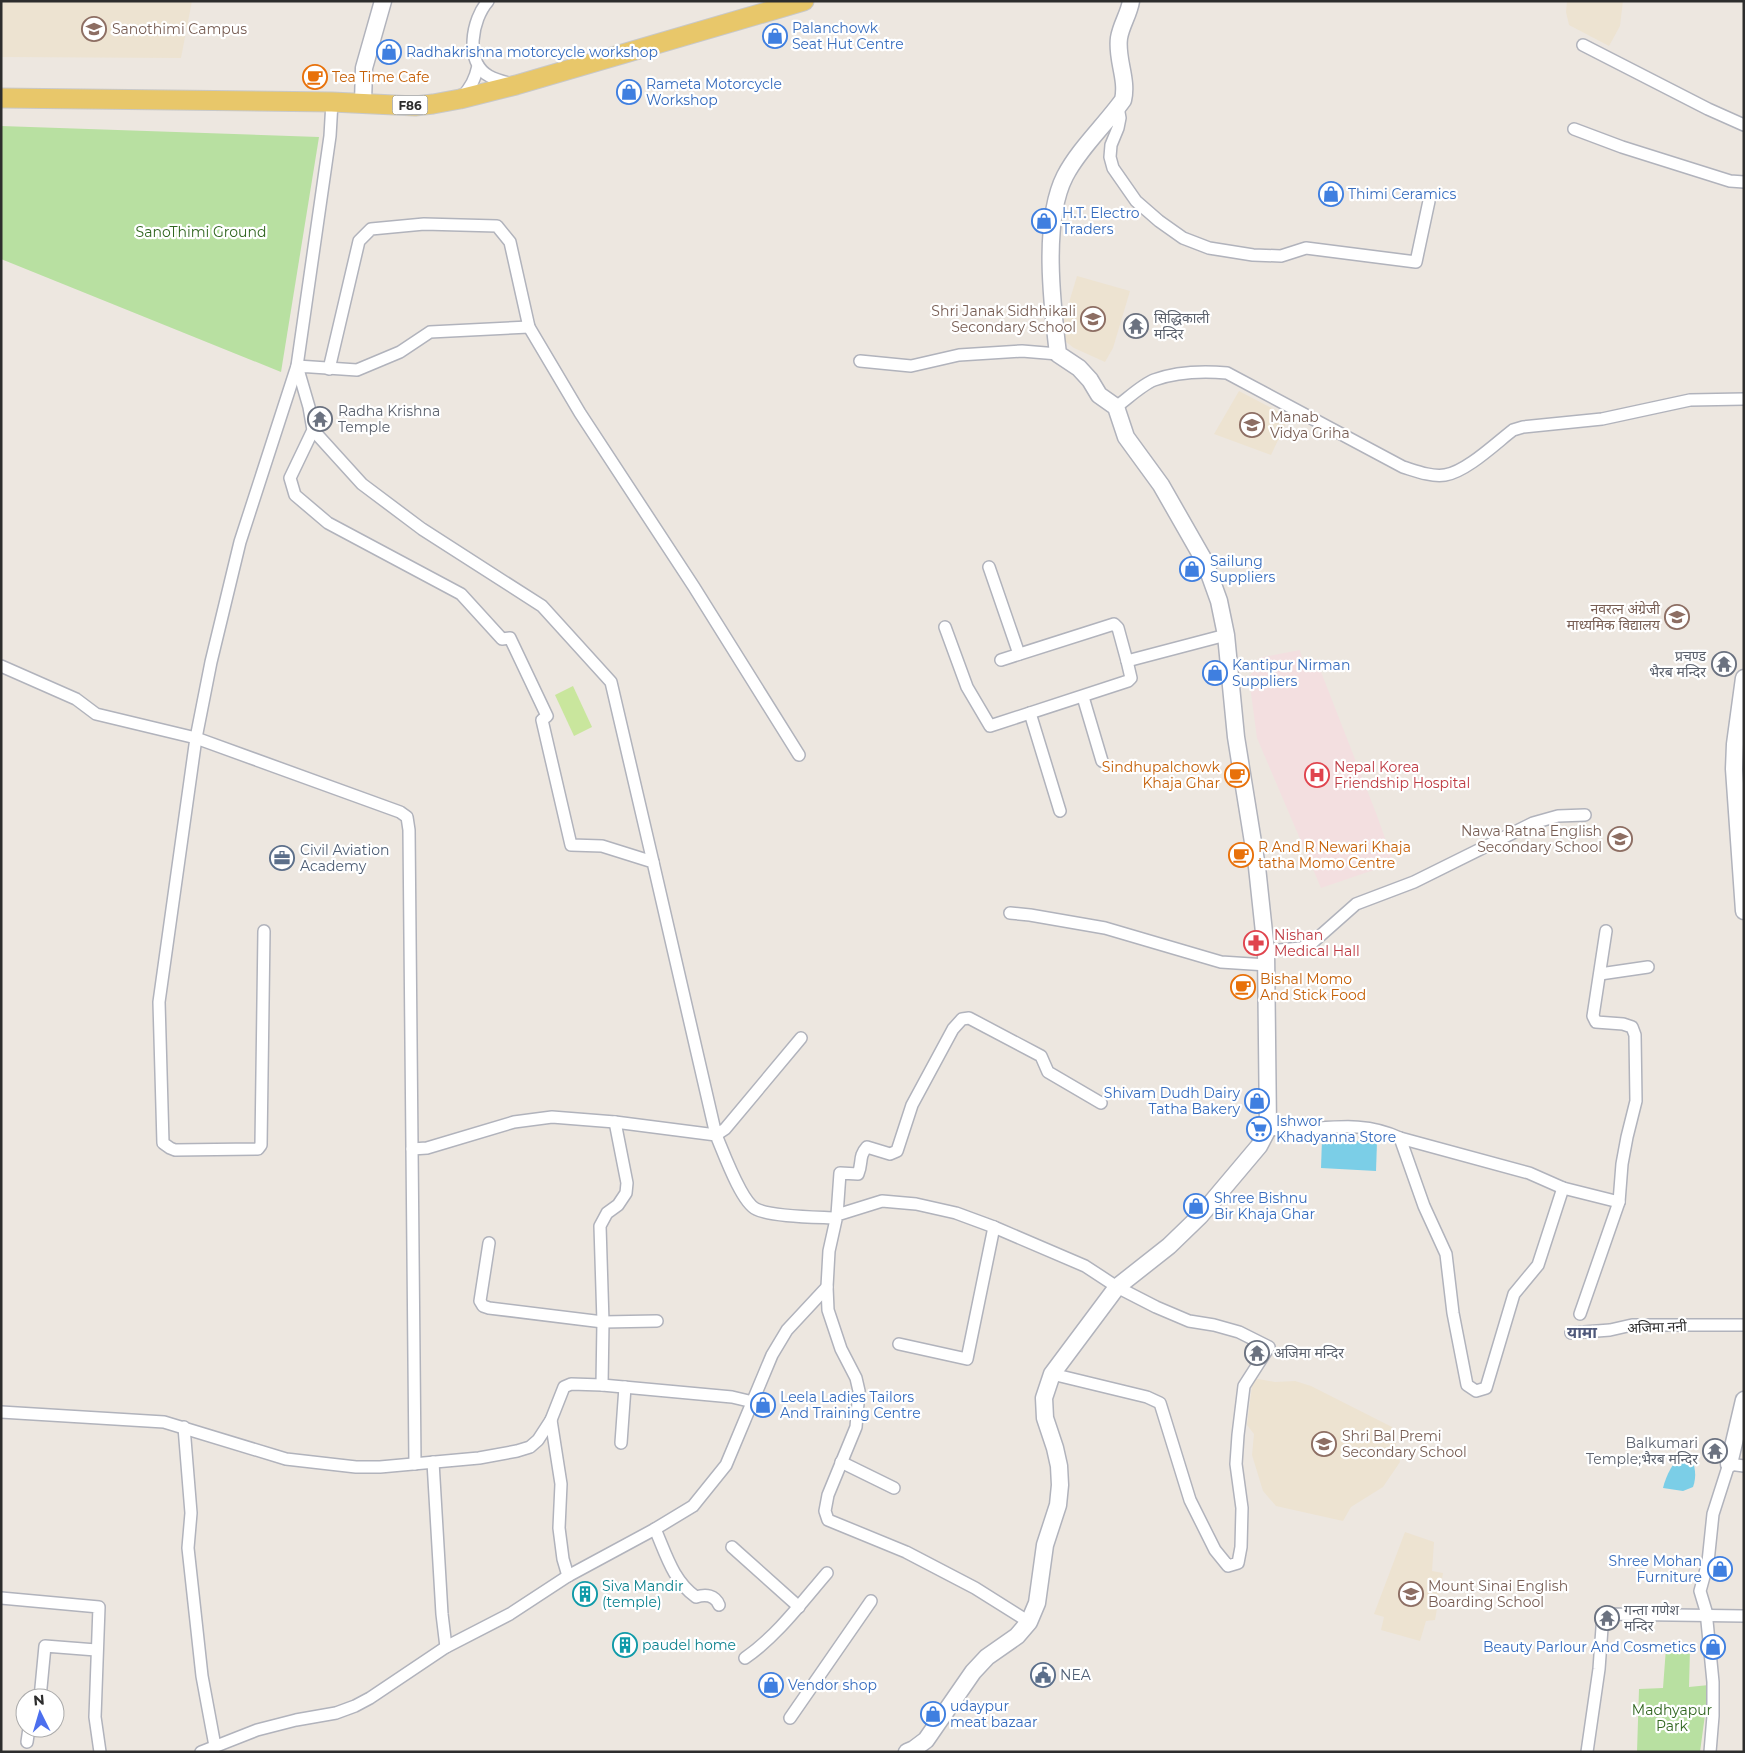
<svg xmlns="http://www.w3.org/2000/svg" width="1745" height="1753" font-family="Montserrat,'Noto Sans Devanagari',sans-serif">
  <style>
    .education { fill: #ede3d1 }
    .medical { fill: #f3dfe0 }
    .park { fill: #b8e0a1 }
    .pitch { fill: #c9e69d }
    .water { fill: #7bcee7 }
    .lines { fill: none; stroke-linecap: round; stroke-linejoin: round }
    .street-casing { stroke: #b1b3bc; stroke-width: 14 }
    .secondary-casing { stroke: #b1b3bc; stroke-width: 19 }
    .primary-casing { stroke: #c8c8c8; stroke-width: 21 }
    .street { stroke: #fff; stroke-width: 11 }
    .secondary { stroke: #fff; stroke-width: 16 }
    .primary { stroke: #e8c76a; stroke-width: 19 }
    .labels { text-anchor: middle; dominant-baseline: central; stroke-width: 4.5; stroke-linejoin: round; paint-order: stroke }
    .shield { fill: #fff; stroke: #6c6c6c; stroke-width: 1 }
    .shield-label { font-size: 12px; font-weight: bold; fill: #2d2d2d }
    .shop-label { font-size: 14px; fill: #366cbe; stroke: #fff; text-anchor: start }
    .education-label { font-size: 14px; fill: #785e54; stroke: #fff; text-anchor: start }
    .food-label { font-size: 14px; fill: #c56008; stroke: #fff; text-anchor: start }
    .park-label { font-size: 14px; fill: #316620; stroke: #fff }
    .worship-label { font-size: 14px; fill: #5b616d; stroke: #fff; text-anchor: start }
    .health-label { font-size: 14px; fill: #be3a42; stroke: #fff; text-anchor: start }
    .service-label { font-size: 14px; fill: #4e5e75; stroke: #fff; text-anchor: start }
    .street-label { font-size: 14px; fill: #2d2d2d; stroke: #fff }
    .culture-label { font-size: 14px; fill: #0d838f; stroke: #fff; text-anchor: start }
    .quarter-label { font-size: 16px; font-weight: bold; fill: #4f597b; stroke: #fff }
  </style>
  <rect width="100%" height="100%" fill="#ede7e0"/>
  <g class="education">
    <path d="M 1,1 L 192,1 L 181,58 L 1,57 Z"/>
    <path d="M 1567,1 L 1623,1 L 1620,26 L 1609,46 L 1569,25 L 1566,12 Z"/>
    <path d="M 1077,276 L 1130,291 L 1113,348 L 1105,362 L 1074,348 L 1061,338 L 1061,329 Z"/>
    <path d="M 1239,391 L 1289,417 L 1271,455 L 1214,434 Z"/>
    <path d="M 1253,1378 L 1275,1382 L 1295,1381 L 1311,1386 L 1392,1427 L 1400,1462 L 1383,1487 L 1351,1507 L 1343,1521 L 1276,1506 L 1263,1491 L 1252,1455 L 1254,1434 L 1247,1425 Z"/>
    <path d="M 1405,1532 L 1434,1542 L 1432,1571 L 1443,1573 L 1435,1620 L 1426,1621 L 1420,1641 L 1381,1630 L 1384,1617 L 1374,1614 Z"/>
  </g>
  <path class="medical" d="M 1300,650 L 1303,663 L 1316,659 L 1376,813 L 1394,863 L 1321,888 L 1257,738 L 1249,678 L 1259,658 Z"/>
  <g class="park">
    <path d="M 1,126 L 319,137 L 281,372 L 1,259 Z"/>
    <path d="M 1666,1648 L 1690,1649 L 1689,1687 L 1709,1685 L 1700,1752 L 1637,1752 L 1639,1689 L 1663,1688 Z"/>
  </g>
  <path class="pitch" d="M 573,686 L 592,727 L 574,736 L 555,695 Z"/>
  <g class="water">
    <path d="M 1322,1139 L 1377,1142 L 1376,1171 L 1321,1168 Z"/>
    <path d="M 1685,1453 L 1691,1455 C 1695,1467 1697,1476 1693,1487 L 1683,1491 L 1663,1488 C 1666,1476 1673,1460 1685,1453 Z"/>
  </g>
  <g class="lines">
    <defs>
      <g id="street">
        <path d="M 488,1 C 472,19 464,62 489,76 C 496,80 505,82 512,84"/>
        <path d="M 1583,45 L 1708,109 L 1744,125"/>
        <path d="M 462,97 C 471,87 475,79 478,66"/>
        <path d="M 1118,107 L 1120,118 L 1118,128 L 1111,145 L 1110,157 L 1113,168 L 1136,201 L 1159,221 L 1183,238 L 1209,248 L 1253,255 L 1281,256 L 1306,248 L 1416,262 L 1429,201"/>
        <path d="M 1574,129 L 1622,147 L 1730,181 L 1744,182"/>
        <path d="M 529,327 L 430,332 L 400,352 L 357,370 L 297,366 L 309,407 L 313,430 L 290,478 L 295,495 L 328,523 L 461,594 L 502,639 L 510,638 L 547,716 L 542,720 L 571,845 L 602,846 L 653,862 L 716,1135 L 725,1129 L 801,1038"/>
        <path d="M 860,361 L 911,366 L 959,355 L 1022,351 L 1058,354"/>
        <path d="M 329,369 L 359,241 L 371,229 L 424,224 L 497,226 L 510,242 L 529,327 L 580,413 L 694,587 L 799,755"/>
        <path d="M 1116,407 C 1127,399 1143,384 1154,380 C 1176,372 1204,371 1227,373 L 1403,467 C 1416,471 1431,477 1445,475 C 1466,472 1496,443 1513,430 L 1523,427 L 1602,419 L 1690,400 L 1744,399"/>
        <path d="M 313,430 L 362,484 L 422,529 L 542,606 L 611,682 L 653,862"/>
        <path d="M 989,567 L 1019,654"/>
        <path d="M 945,627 L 967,687 L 990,726 L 1128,681 L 1131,678 L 1127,661"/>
        <path d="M 1001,660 L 1114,624 L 1118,628 L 1127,661 L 1226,635"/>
        <path d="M 1,666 L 76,699 L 96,714 L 196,738 L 400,812 L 407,817 L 409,830 L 415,1464"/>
        <path d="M 1083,697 L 1102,761"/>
        <path d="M 1030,713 L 1060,811"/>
        <path d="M 1010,913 L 1030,915 L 1105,928 L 1221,962 L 1267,965"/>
        <path d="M 264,931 L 261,1145 L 258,1149 L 175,1150 L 170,1148 L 163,1143 L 159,1002 L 196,738 L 211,662 L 240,542 L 297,366 L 330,136 L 332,102"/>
        <path d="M 1266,951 L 1301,948 L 1312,943 L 1356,904 L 1414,882 L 1533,823 L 1558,816 L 1585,815"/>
        <path d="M 1600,974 L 1648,967"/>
        <path d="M 1268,1129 C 1314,1134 1354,1116 1400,1138 L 1529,1173 L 1563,1188 L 1619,1202"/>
        <path d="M 1400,1138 L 1424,1206 L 1446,1254 L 1453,1313 L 1467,1385 L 1476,1391 L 1486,1388 L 1514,1294 L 1538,1265 L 1563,1188"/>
        <path d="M 412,1149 L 427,1148 L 514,1122 L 552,1117 L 615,1122 L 716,1135 C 723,1151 741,1202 756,1209 C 772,1217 816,1217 836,1218"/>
        <path d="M 837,1215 L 840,1173 L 858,1174 C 863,1162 858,1157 867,1147 L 890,1154 L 897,1151 L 912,1105 L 953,1029 L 962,1019 L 969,1018 L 1041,1056 L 1048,1072 L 1101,1103"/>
        <path d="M 489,1243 L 480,1301 L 483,1306 L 489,1308 L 603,1322 L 657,1321"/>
        <path d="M 1580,1314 L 1619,1202 L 1622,1164 L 1627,1137 L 1636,1101 L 1635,1035 L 1632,1027 L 1623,1024 L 1596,1022 L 1593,1016 L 1606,931"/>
        <path d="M 1571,1333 L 1610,1330 L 1632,1325 L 1744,1325"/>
        <path d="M 899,1344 L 967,1359 L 994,1227"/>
        <path d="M 602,1385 L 603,1322 L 600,1226 L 607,1213 L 618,1205 L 626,1193 L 627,1183 L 615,1122"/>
        <path d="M 1,1412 L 164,1422 L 286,1459 L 356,1467 L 380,1467 L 479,1458 L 517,1451 L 530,1447 L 538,1440 L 551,1420 L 564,1387 L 571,1384 L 602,1385 L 732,1397 L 753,1402"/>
        <path d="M 551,1420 L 561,1484 L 559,1528 L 563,1559 L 568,1576"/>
        <path d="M 184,1427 L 191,1513 L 188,1548 L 202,1676 L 215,1746"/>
        <path d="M 621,1443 L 625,1387"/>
        <path d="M 433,1462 L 442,1614 L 446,1647"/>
        <path d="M 841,1462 L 894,1488"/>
        <path d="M 655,1529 C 666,1554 673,1581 696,1597 C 706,1594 715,1595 719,1605"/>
        <path d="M 732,1547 L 799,1607"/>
        <path d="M 1,1598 L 99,1607 L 95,1717 L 100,1752"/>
        <path d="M 1029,1622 L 975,1588 L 906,1552 L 828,1520 L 825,1511 L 828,1495 L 856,1427 L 859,1391 L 856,1378 L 841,1349 L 828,1310 L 827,1287 L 829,1251 L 837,1215 L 882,1201 L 916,1204 L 956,1213 L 994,1227 L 1085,1266 L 1117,1287 L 1156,1307 L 1189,1321 L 1214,1325 L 1239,1332 L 1269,1347 L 1244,1386 L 1238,1435 L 1236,1464 L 1242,1508 L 1241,1547 L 1238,1563 L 1228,1566 L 1215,1550 L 1190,1500 L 1160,1403 L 1147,1397 L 1052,1374"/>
        <path d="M 745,1658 C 777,1636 802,1602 827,1573"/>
        <path d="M 40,1698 L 45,1646 L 96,1650"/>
        <path d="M 790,1718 L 871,1601"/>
        <path d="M 27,1742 L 29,1728"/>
        <path d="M 201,1752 L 257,1730 L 296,1720 L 336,1713 L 355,1706 L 370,1698 L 446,1647 L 510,1614 L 568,1576 L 655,1529 L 693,1506 L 726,1465 L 772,1355 L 787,1330 L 827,1287"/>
        <path d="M 1587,1752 L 1599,1669 L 1603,1614 L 1744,1616"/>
        <path d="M 1710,1752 L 1713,1716 L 1713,1682 L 1706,1611 L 1700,1591 L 1708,1562 L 1713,1514 L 1729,1464 L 1744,1466"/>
      </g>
      <g id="secondary">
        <path d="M 363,103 L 364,68 L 383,1"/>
        <path d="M 1744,678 L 1735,744 L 1734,769 L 1744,911"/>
        <path d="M 1729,1464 L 1744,1400"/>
        <path d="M 907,1752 L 914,1749 L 926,1740 L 973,1672 L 987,1657 L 1017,1636 L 1029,1622 L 1037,1603 L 1045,1545 L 1058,1505 L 1060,1485 L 1059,1466 L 1055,1448 L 1045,1418 L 1044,1398 L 1052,1374 L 1117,1287 L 1169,1246 L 1200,1216 L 1259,1146 L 1268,1129 L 1266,951 L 1257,867 L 1236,737 L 1226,635 L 1219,601 L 1205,562 L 1161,485 L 1126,437 L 1116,407 L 1099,395 L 1090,380 L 1079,368 L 1058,354 C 1052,304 1042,221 1065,176 C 1079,149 1105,125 1123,100 C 1128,79 1116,59 1119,38 C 1121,25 1129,14 1131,1"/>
      </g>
      <path id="primary" d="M 1,98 L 332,102 L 415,106 L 433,104 L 460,99 L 516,85 L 804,1"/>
    </defs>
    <use href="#street" class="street-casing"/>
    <use href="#secondary" class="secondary-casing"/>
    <use href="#primary" class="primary-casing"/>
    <use href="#street" class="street"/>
    <use href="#secondary" class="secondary"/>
    <use href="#primary" class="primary"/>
  </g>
  <defs>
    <symbol id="university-ring" viewBox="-11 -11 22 22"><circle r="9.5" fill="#fff" stroke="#8d6e63" stroke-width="1.5"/><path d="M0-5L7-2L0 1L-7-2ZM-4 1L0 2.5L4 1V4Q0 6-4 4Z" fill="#8d6e63"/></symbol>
    <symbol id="shop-ring" viewBox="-11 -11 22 22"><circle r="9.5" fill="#fff" stroke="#3f7fe0" stroke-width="1.5"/><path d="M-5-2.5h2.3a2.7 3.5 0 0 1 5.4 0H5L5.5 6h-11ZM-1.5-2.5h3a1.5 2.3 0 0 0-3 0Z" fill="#3f7fe0"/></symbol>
    <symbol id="cafe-ring" viewBox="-11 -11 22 22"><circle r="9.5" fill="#fff" stroke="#e8710a" stroke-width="1.5"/><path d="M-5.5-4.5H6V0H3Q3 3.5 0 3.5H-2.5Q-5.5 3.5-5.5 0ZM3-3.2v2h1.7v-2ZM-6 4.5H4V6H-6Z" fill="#e8710a"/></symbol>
    <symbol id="school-ring" viewBox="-11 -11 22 22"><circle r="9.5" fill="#fff" stroke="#8d6e63" stroke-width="1.5"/><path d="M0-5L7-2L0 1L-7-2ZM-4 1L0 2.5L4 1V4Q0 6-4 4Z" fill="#8d6e63"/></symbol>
    <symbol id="temple-ring" viewBox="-11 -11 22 22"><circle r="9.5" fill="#fff" stroke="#6b7280" stroke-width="1.5"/><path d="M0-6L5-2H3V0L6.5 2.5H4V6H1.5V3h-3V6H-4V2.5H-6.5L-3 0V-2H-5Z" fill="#6b7280"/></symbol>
    <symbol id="hospital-ring" viewBox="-11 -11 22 22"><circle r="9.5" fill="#fff" stroke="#e0444e" stroke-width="1.5"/><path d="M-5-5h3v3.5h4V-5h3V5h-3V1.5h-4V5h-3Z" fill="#e0444e"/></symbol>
    <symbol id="office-ring" viewBox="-11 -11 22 22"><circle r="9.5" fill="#fff" stroke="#5c6f8a" stroke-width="1.5"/><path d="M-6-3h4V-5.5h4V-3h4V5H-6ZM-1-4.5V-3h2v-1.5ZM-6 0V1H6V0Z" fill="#5c6f8a"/></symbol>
    <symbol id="pharmacy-ring" viewBox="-11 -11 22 22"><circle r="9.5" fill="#fff" stroke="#e0444e" stroke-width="1.5"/><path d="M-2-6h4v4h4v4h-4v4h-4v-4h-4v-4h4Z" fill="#e0444e"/></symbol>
    <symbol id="supermarket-ring" viewBox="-11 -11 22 22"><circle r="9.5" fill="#fff" stroke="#3f7fe0" stroke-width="1.5"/><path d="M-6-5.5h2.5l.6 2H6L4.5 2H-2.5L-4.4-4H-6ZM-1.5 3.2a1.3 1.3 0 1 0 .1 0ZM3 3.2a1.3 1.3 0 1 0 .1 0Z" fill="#3f7fe0"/></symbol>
    <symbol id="building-ring" viewBox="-11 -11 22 22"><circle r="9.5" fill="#fff" stroke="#0f9aa8" stroke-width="1.5"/><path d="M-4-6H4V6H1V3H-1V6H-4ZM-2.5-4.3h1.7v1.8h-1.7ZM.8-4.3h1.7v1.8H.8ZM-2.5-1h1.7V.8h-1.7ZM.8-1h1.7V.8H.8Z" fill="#0f9aa8"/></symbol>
    <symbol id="civic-ring" viewBox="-11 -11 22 22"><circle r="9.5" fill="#fff" stroke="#5c6f8a" stroke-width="1.5"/><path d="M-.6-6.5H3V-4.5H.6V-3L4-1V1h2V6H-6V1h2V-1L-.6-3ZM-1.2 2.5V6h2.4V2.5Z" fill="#5c6f8a"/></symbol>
  </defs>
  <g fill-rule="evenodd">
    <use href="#university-ring" x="80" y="15" width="28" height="28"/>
    <use href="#shop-ring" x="761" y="22" width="28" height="28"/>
    <use href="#shop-ring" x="375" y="38" width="28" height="28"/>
    <use href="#cafe-ring" x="301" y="63" width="28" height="28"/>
    <use href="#shop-ring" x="615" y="78" width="28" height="28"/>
    <use href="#shop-ring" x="1317" y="180" width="28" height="28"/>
    <use href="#shop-ring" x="1030" y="207" width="28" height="28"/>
    <use href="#school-ring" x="1079" y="305" width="28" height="28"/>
    <use href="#temple-ring" x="1122" y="312" width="28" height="28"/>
    <use href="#temple-ring" x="306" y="405" width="28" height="28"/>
    <use href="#school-ring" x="1238" y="411" width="28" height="28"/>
    <use href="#shop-ring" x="1178" y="555" width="28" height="28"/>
    <use href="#school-ring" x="1663" y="603" width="28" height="28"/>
    <use href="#temple-ring" x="1710" y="650" width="28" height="28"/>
    <use href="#shop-ring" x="1201" y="659" width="28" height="28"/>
    <use href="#cafe-ring" x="1223" y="761" width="28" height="28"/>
    <use href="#hospital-ring" x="1303" y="761" width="28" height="28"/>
    <use href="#school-ring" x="1606" y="825" width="28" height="28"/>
    <use href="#cafe-ring" x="1227" y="841" width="28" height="28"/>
    <use href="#office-ring" x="268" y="844" width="28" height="28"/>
    <use href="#pharmacy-ring" x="1242" y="929" width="28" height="28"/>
    <use href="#cafe-ring" x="1229" y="973" width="28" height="28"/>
    <use href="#shop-ring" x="1243" y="1087" width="28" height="28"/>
    <use href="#supermarket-ring" x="1245" y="1115" width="28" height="28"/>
    <use href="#shop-ring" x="1182" y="1192" width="28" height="28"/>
    <use href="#temple-ring" x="1243" y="1339" width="28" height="28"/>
    <use href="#shop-ring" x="749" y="1391" width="28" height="28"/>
    <use href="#school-ring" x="1310" y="1430" width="28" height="28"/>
    <use href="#temple-ring" x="1701" y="1437" width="28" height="28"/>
    <use href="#shop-ring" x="1706" y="1555" width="28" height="28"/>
    <use href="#building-ring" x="571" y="1580" width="28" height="28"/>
    <use href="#school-ring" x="1397" y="1580" width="28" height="28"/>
    <use href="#temple-ring" x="1593" y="1604" width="28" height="28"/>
    <use href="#building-ring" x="611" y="1631" width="28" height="28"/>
    <use href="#shop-ring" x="1699" y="1633" width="28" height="28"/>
    <use href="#civic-ring" x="1029" y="1661" width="28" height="28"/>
    <use href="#shop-ring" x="757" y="1671" width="28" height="28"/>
    <use href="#shop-ring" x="919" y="1700" width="28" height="28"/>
  </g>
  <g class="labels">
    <rect class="shield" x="392.5" y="95.5" width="35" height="19" rx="4"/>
    <g class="shield-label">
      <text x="410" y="105">F86</text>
    </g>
    <g class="shop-label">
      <text x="792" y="28">Palanchowk<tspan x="792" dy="16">Seat Hut Centre</tspan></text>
      <text x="406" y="52">Radhakrishna motorcycle workshop</text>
      <text x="646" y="84">Rameta Motorcycle<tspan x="646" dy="16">Workshop</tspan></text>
      <text x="1348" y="194">Thimi Ceramics</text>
      <text x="1062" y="213">H.T. Electro<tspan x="1062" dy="16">Traders</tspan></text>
      <text x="1210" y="561">Sailung<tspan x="1210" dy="16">Suppliers</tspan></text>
      <text x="1232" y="665">Kantipur Nirman<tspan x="1232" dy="16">Suppliers</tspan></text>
      <text x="1240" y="1093" text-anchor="end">Shivam Dudh Dairy<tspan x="1240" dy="16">Tatha Bakery</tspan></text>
      <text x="1276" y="1121">Ishwor<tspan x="1276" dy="16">Khadyanna Store</tspan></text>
      <text x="1214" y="1198">Shree Bishnu<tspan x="1214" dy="16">Bir Khaja Ghar</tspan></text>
      <text x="780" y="1397">Leela Ladies Tailors<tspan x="780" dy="16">And Training Centre</tspan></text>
      <text x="1702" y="1561" text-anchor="end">Shree Mohan<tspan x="1702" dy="16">Furniture</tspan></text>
      <text x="1696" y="1647" text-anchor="end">Beauty Parlour And Cosmetics</text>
      <text x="788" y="1685">Vendor shop</text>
      <text x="950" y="1706">udaypur<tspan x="950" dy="16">meat bazaar</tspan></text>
    </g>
    <g class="education-label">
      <text x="112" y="29">Sanothimi Campus</text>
      <text x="1076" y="311" text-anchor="end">Shri Janak Sidhhikali<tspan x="1076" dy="16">Secondary School</tspan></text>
      <text x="1270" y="417">Manab<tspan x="1270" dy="16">Vidya Griha</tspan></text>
      <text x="1660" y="609" text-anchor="end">नवरत्न अंग्रेजी<tspan x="1660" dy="16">माध्यमिक विद्यालय</tspan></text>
      <text x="1602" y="831" text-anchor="end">Nawa Ratna English<tspan x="1602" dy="16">Secondary School</tspan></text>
      <text x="1342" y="1436">Shri Bal Premi<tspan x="1342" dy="16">Secondary School</tspan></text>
      <text x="1428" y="1586">Mount Sinai English<tspan x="1428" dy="16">Boarding School</tspan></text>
    </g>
    <g class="food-label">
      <text x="332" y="77">Tea Time Cafe</text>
      <text x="1220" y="767" text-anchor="end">Sindhupalchowk<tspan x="1220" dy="16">Khaja Ghar</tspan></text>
      <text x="1258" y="847">R And R Newari Khaja<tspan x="1258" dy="16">tatha Momo Centre</tspan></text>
      <text x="1260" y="979">Bishal Momo<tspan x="1260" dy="16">And Stick Food</tspan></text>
    </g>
    <g class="park-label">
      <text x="201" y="232">SanoThimi Ground</text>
      <text x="1672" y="1710">Madhyapur<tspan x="1672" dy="16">Park</tspan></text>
    </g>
    <g class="worship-label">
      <text x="1154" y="318">सिद्धिकाली<tspan x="1154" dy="16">मन्दिर</tspan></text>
      <text x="338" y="411">Radha Krishna<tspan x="338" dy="16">Temple</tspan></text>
      <text x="1706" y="656" text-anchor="end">प्रचण्ड<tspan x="1706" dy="16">भैरब मन्दिर</tspan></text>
      <text x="1274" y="1353">अजिमा मन्दिर</text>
      <text x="1698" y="1443" text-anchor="end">Balkumari<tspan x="1698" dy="16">Temple;भैरब मन्दिर</tspan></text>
      <text x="1624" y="1610">गन्ता गणेश<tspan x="1624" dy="16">मन्दिर</tspan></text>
    </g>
    <g class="health-label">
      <text x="1334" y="767">Nepal Korea<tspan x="1334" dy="16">Friendship Hospital</tspan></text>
      <text x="1274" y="935">Nishan<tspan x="1274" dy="16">Medical Hall</tspan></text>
    </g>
    <g class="service-label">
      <text x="300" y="850">Civil Aviation<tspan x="300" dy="16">Academy</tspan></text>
      <text x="1060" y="1675">NEA</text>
    </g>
    <g class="street-label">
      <text transform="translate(1657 1327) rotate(-2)">अजिमा ननी</text>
    </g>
    <g class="culture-label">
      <text x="602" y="1586">Siva Mandir<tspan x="602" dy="16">(temple)</tspan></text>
      <text x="642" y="1645">paudel home</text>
    </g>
    <g class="quarter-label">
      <text x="1582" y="1332">यामा</text>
    </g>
  </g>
  <rect width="1745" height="1753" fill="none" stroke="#2d2d2d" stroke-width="5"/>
  <g transform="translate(40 1713) rotate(355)"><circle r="24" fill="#ffffff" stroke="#ababab"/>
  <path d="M0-4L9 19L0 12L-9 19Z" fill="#4c6fee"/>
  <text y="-8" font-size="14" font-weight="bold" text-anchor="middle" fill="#2d2d2d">N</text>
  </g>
</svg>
